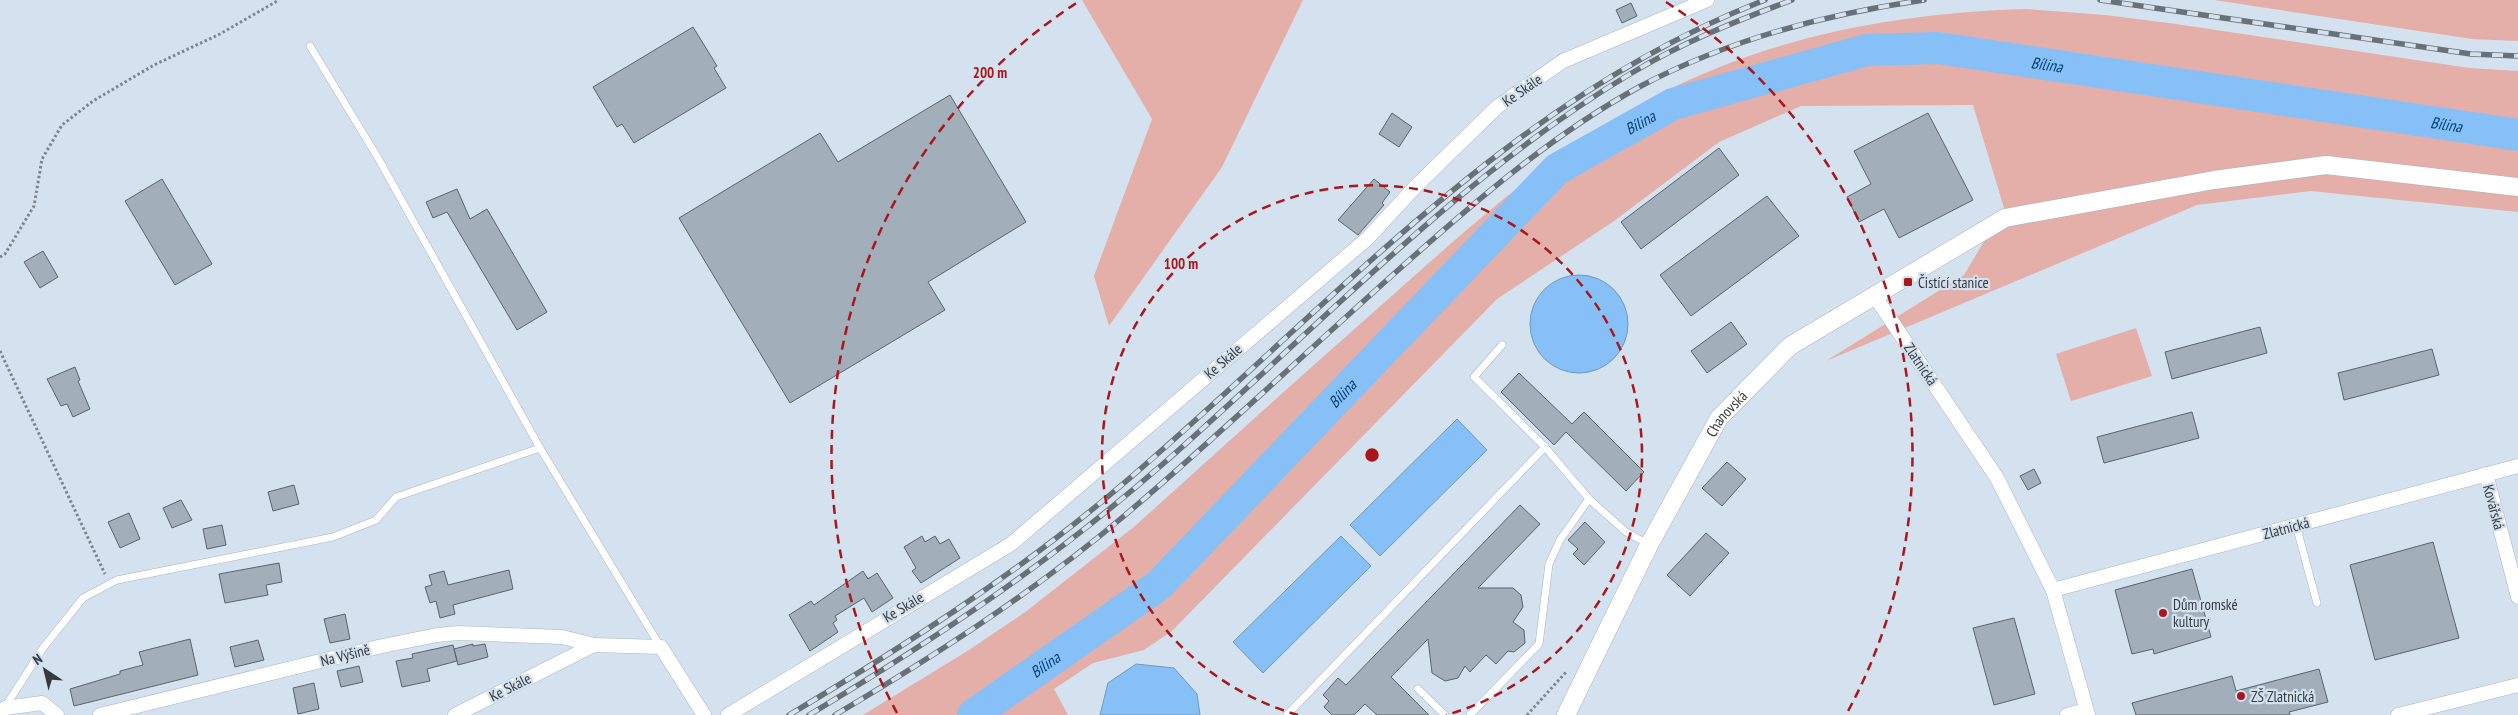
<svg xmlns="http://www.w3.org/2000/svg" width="2518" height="715" font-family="'PT Sans Narrow',sans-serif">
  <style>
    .green { fill: #e3afa8 }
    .water { fill: #87c0f7; stroke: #6e98c0 }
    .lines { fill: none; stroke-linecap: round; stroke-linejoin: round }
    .river { stroke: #87c0f7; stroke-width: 32 }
    .building { fill: #a2aeba; stroke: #59646f }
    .service-casing { stroke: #a8b5c1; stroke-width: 8 }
    .minor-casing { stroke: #a8b5c1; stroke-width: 15 }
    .tertiary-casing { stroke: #a8b5c1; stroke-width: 19 }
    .path { stroke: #7d868f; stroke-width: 3; stroke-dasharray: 2.5 2.5; stroke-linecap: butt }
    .service { stroke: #fff; stroke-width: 7 }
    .minor { stroke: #fff; stroke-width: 14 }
    .tertiary { stroke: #fff; stroke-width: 18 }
    .rail-casing { stroke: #697178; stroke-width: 5.5 }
    .rail { stroke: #d4e1ee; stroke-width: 4; stroke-dasharray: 11; stroke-linecap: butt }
    .ring { fill: none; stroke: #aa171b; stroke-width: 2.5; stroke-dasharray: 9 6 }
    .poi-dot { fill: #aa171b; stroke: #d4e1ee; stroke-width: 2 }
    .labels { text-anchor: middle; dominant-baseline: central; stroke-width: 4.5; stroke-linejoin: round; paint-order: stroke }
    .street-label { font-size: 15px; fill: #353a3f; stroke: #d4e1ee }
    .poi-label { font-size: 15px; fill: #353a3f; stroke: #d4e1ee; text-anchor: start }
    .water-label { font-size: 16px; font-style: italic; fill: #004273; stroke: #d4e1ee }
    .centre { fill: #aa171b; stroke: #d4e1ee; stroke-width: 2.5 }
    .ring-label { font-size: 15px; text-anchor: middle; font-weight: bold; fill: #aa171b; stroke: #d4e1ee; stroke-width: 4.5; stroke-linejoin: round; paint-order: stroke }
  </style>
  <rect width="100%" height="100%" fill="#d4e1ee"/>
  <g class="green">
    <path d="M 1082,0 L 1303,0 L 1222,167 L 1109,326 L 1094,276 L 1152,119 Z"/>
    <path d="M 2214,0 L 2518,0 L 2518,41 L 2472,39 Z"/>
    <path d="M 2027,9 L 2105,15 L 2176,24 L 2469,68 L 2518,71 L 2518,212 L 2311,191 L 2197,205 L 1826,361 L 1964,275 L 2004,208 L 1973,105 L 1801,106 L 1719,142 L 1614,221 L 1497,299 L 1172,631 L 1144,650 L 1093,663 L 1054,689 L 1068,715 L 863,715 L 969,650 L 1024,613 L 1135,526 C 1218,451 1301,376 1385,302 C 1467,229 1550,153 1647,101 C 1764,37 1895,13 2027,9 Z"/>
    <path d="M 2136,328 L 2152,376 L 2071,401 L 2056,354 Z"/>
  </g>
  <g class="water">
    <circle cx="1579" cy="324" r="49"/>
    <path d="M 1457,419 L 1487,450 L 1380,556 L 1350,525 Z"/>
    <path d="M 1341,536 L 1371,566 L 1263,673 L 1233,642 Z"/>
    <path d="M 1136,664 L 1174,668 L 1197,694 L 1200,715 L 1100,715 L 1108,683 Z"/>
  </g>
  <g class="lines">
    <path class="river" id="s1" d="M 973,715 L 1159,585 L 1557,169 L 1673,104 L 1867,50 L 1938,48 L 2518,135"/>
  </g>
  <g class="building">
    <path d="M 1631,3 L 1637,16 L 1622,23 L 1616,10 Z"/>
    <path d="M 693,27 L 717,66 L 714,68 L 726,88 L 634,143 L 622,124 L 617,127 L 593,87 Z"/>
    <path d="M 950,95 L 1026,222 L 928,282 L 945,310 L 790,403 L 679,218 L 820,133 L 838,162 Z"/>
    <path d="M 1392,113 L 1412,127 L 1399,147 L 1379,134 Z"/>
    <path d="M 1928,113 L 1973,200 L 1899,238 L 1884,209 L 1859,222 L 1847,197 L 1871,184 L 1854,151 Z"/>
    <path d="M 1719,148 L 1739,175 L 1641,249 L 1621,222 Z"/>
    <path d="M 162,179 L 212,264 L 175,285 L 125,201 Z"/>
    <path d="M 1374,179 L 1390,192 L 1382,203 L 1384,205 L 1358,235 L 1338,220 Z"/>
    <path d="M 457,189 L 470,219 L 487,209 L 547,312 L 517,330 L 447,212 L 433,218 L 426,202 Z"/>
    <path d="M 1767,196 L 1799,236 L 1691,316 L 1660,275 Z"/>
    <path d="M 43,251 L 58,277 L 40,288 L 24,262 Z"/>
    <path d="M 1731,322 L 1747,344 L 1707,373 L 1691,351 Z"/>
    <path d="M 2260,327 L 2267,353 L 2172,379 L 2165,352 Z"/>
    <path d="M 2432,349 L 2439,375 L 2344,400 L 2338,373 Z"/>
    <path d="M 75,367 L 80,380 L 78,381 L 90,409 L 73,417 L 67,404 L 61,406 L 47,379 Z"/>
    <path d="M 1519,373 L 1572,424 L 1584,412 L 1644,472 L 1626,491 L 1566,432 L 1554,445 L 1501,392 Z"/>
    <path d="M 2192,412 L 2199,438 L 2104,463 L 2097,437 Z"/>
    <path d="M 1727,462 L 1746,479 L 1722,506 L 1702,488 Z"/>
    <path d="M 2034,469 L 2041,483 L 2028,490 L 2020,476 Z"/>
    <path d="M 294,485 L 299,504 L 273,511 L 268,492 Z"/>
    <path d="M 181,500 L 192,520 L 172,528 L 163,508 Z"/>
    <path d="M 1520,505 L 1540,524 L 1478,588 L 1513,588 L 1521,595 L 1523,607 L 1513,622 L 1524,630 L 1525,643 L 1514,652 L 1508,651 L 1496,664 L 1486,655 L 1470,672 L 1465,666 L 1458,678 L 1445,681 L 1432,673 L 1428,639 L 1391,677 L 1429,715 L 1377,715 L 1365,704 L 1354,715 L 1332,715 L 1324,707 L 1329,701 L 1323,695 L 1338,678 L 1346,685 Z"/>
    <path d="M 129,513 L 140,539 L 120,548 L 108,522 Z"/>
    <path d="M 1585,522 L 1605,542 L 1584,565 L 1573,554 L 1578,549 L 1568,540 Z"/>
    <path d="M 222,525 L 226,545 L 207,549 L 203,529 Z"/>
    <path d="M 1706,533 L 1729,553 L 1690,596 L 1667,575 Z"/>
    <path d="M 922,536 L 925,542 L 935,536 L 940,544 L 949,539 L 960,558 L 921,583 L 912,571 L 916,568 L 904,547 Z"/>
    <path d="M 2433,542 L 2459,638 L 2375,660 L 2350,565 Z"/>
    <path d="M 279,563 L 282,582 L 266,585 L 268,595 L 225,603 L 219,574 Z"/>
    <path d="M 2192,569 L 2211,637 L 2154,654 L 2153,649 L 2132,654 L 2115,590 Z"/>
    <path d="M 509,570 L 513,589 L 453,605 L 455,614 L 440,618 L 436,601 L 430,603 L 425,587 L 432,585 L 429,575 L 444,571 L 448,585 Z"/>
    <path d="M 863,571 L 868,579 L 877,573 L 893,598 L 872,612 L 864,598 L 835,616 L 837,620 L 833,623 L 838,632 L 810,651 L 789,615 L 811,601 L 814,605 Z"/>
    <path d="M 345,614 L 350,639 L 330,643 L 324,619 Z"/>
    <path d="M 2014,618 L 2035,694 L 1994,705 L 1973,628 Z"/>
    <path d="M 190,639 L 198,675 L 74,706 L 70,689 L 120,674 L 120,671 L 143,665 L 139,652 Z"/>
    <path d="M 258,640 L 264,660 L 235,667 L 230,647 Z"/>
    <path d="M 473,644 L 473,646 L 485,644 L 488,657 L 458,665 L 457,661 L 427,669 L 430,681 L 402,687 L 396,661 L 413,658 L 412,654 L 453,645 L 457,661 L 454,649 Z"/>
    <path d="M 359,666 L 363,682 L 341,687 L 337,671 Z"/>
    <path d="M 2319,669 L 2328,702 L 2289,712 L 2290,715 L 2136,715 L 2132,703 L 2232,676 L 2236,691 Z"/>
    <path d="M 314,683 L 319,709 L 298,714 L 293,688 Z"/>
  </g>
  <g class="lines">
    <defs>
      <g id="service">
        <path d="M 310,46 L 378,158 L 540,448"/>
        <path d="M 1502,345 L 1474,377 L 1545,447 L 1589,499 L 1626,532 L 1648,544"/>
        <path d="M 2296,525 L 2317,603"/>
        <path d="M 1418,689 L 1445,715"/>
        <path d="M 5,707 L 43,648 L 83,598 L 117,580 L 333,537 L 376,520 L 396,497 L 540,448 L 660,646"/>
        <path d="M 1287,715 L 1545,447"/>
        <path d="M 1470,715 L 1539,644 L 1549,564 L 1560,540 L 1589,499"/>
      </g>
      <g id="minor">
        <path d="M 1874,295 L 1997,478 L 2053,590 L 2518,466"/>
        <path d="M 2486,474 L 2518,597"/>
        <path d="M 2053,590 L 2088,715"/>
        <path d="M 1,715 L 5,708 L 42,703 L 57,715"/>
        <path d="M 100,715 L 378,647 L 437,635 L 459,633 L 562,637 L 594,645"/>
        <path d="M 455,715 L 594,645 L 661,647 L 704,715"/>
        <path d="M 728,715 L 1011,544 L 1368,238 L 1415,187 L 1497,107 L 1563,61 L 1707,0"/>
        <path d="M 2067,715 L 2086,710"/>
        <path d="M 2398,715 L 2518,685"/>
      </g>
      <g id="tertiary">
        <path id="s2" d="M 1566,715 L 1649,545 L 1719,418 L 1790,346 L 2005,218 L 2214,180 L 2326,165 L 2518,187"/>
      </g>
    </defs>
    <use href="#service" class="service-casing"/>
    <use href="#minor" class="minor-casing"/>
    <use href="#tertiary" class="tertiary-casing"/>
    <g class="path">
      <path d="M 0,257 L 5,254 L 34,206 L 42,159 L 62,125 L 93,101 L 154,65 L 220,34 L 279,0"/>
      <path d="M 0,351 L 105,574"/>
      <path d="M 1527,715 L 1567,671"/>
    </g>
    <use href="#service" class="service"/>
    <use href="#minor" class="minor"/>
    <use href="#tertiary" class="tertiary"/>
    <defs>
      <g id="rail">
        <path d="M 2100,0 L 2471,54 L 2518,56"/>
        <path d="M 789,715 C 901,648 1011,578 1111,494 C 1321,318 1503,101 1765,0"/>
        <path d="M 809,715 C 937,638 1051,562 1164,463 C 1314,331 1458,177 1630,74 C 1681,43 1736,21 1792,0"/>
        <path d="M 835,715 C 936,655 1034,592 1124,516 C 1217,437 1305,353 1396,272 C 1472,204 1550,136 1639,87 C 1727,40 1826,14 1924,0"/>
      </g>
    </defs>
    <use href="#rail" class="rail-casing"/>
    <use href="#rail" class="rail"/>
  </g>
  <g class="ring">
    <path d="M1298 715A270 270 0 1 1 1446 715"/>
    <path d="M897 713A540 540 0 0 1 1078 2M1666 2A540 540 0 0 1 1847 713"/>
  </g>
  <g class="poi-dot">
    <rect x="1903" y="277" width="10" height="10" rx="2.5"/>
    <circle cx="2163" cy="613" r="5"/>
    <circle cx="2241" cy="696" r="5"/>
  </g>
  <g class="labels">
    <g class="street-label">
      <text transform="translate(1522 90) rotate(-35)">Ke Skále</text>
      <text transform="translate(1223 361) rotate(-41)">Ke Skále</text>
      <text transform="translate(1921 364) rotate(56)">Zlatnická</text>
      <text stroke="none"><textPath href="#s2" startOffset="342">Chanovská</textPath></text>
      <text transform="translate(2494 507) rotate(75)">Kovářská</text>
      <text transform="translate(2286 528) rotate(-15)">Zlatnická</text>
      <text transform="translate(903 607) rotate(-31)">Ke Skále</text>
      <text transform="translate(345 655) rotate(-14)">Na Výšině</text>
      <text transform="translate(510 687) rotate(-27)">Ke Skále</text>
    </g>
    <g class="poi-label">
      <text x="1918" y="282">Čistící stanice</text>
      <text x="2173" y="604">Dům romské<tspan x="2173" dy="17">kultury</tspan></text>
      <text x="2251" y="696">ZŠ Zlatnická</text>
    </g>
    <g class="water-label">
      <text stroke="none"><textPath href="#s1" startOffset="1318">Bílina</textPath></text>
      <text stroke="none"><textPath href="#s1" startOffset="898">Bílina</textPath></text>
      <text stroke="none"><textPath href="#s1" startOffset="1722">Bílina</textPath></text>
      <text stroke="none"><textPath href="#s1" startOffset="492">Bílina</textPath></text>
      <text stroke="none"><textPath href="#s1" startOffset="88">Bílina</textPath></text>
    </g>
  </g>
  <circle cx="1372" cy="455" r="8" class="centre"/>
  <g class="ring-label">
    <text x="990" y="78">200 m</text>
    <text x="1181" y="269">100 m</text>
  </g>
  <g transform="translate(45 670) rotate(325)" stroke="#d4e1ee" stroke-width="4" paint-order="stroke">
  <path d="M0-4L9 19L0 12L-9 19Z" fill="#353a3f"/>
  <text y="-8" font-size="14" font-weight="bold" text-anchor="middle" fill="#353a3f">N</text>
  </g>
</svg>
